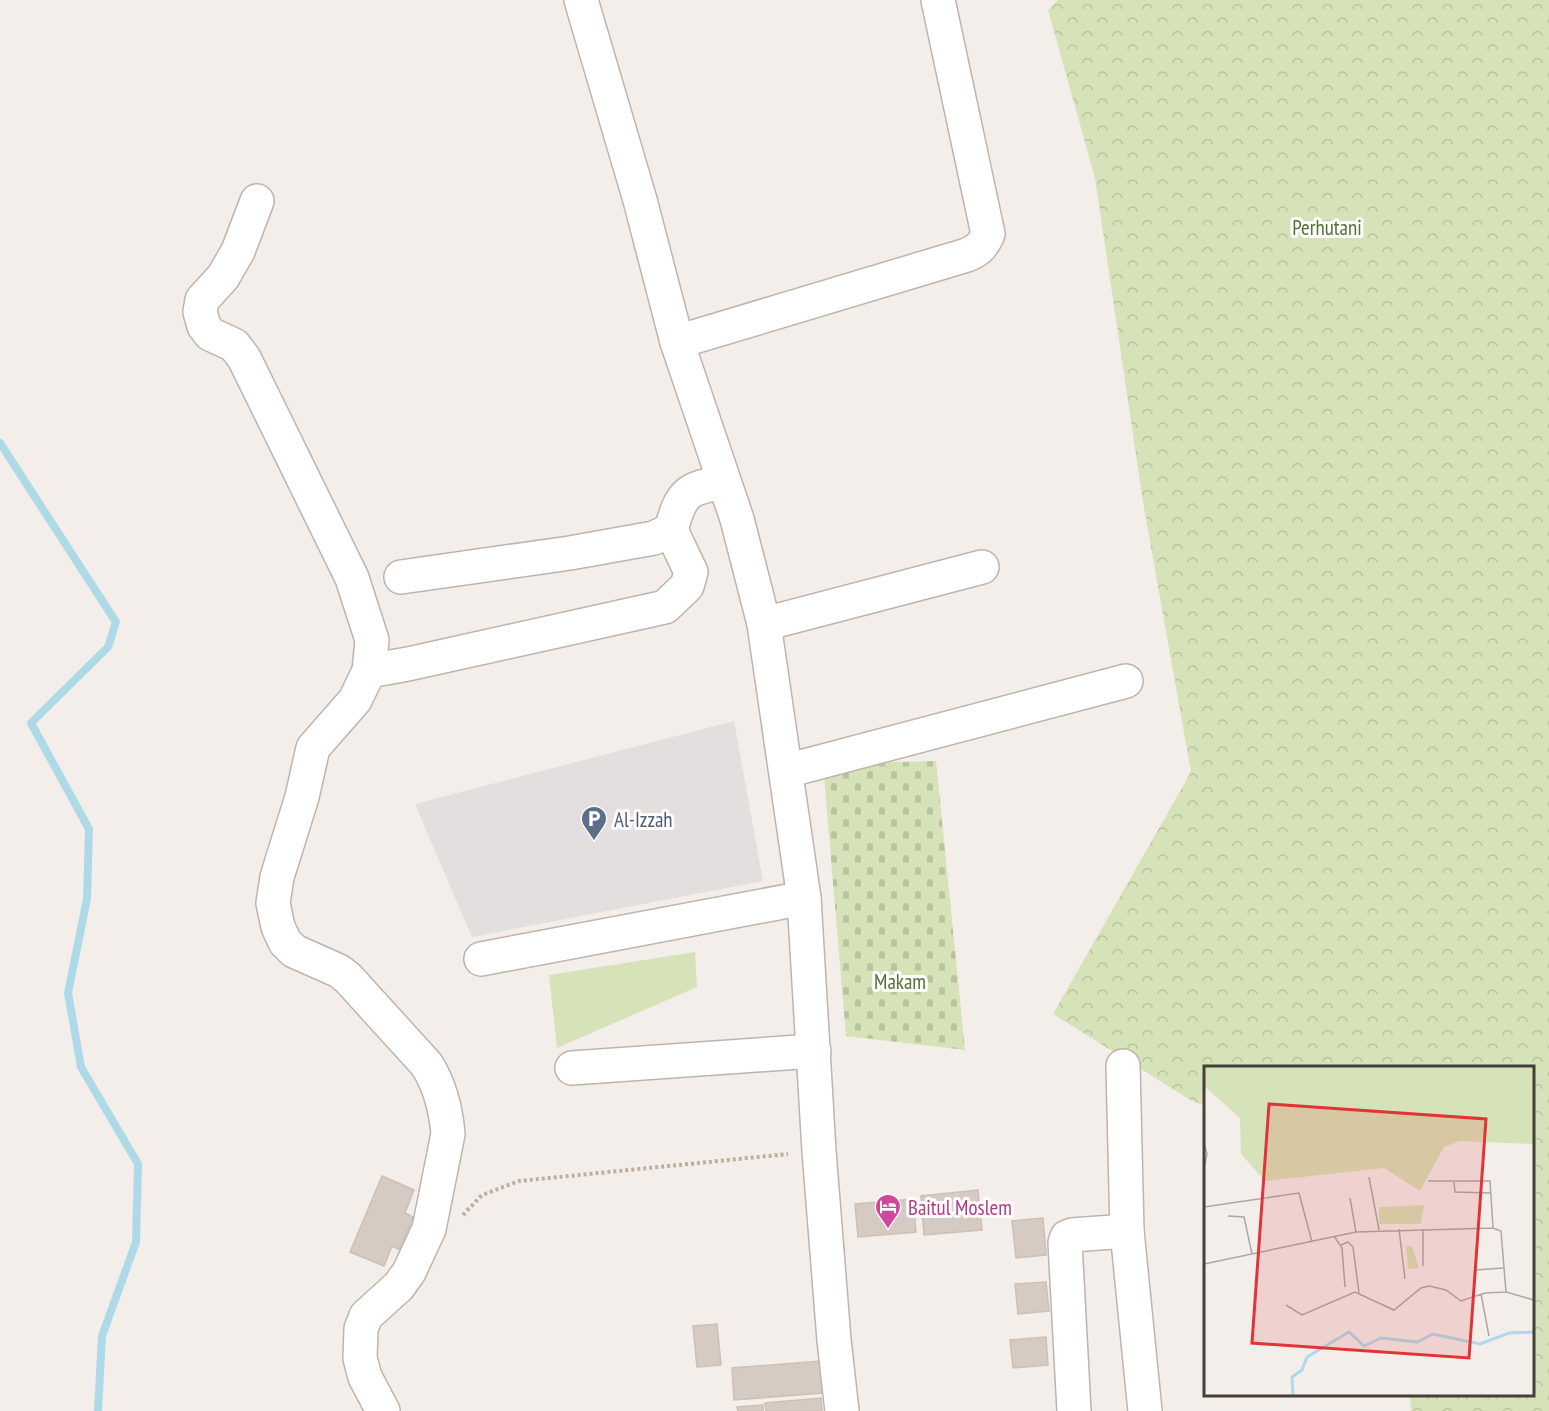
<svg xmlns="http://www.w3.org/2000/svg" width="1549" height="1411" font-family="'PT Sans Narrow',sans-serif">
  <style>
    .grass { fill: #d6e2b7 }
    .forest { fill: url(#forest-crowns) }
    .cemetery { fill: url(#cemetery-stones) }
    .parking { fill: #e2dfde }
    .lines { fill: none; stroke-linecap: round; stroke-linejoin: round }
    .stream { stroke: #aedae8; stroke-width: 8 }
    .building { fill: #d6cbc3; stroke: #cdbfb4; stroke-width: 1.5 }
    .minor-casing { stroke: #bdb5ad; stroke-width: 36 }
    .path { stroke: #bdaea0; stroke-width: 4; stroke-dasharray: 3 3; stroke-linecap: butt }
    .minor { stroke: #fff; stroke-width: 33 }
    .labels { text-anchor: middle; dominant-baseline: central; stroke-width: 6; stroke-linejoin: round; paint-order: stroke }
    .park-label { font-size: 21px; fill: #557133; stroke: #fff }
    .service-label { font-size: 21px; fill: #4e5e75; stroke: #fff; text-anchor: start }
    .hotel-label { font-size: 21px; fill: #b23c85; stroke: #fff; text-anchor: start }
    .inset-river { fill: none; stroke: #aedae8; stroke-width: 3 }
    .inset-road { fill: none; stroke: #aea8a3; stroke-width: 1.5 }
    .view { fill: #e03437; fill-opacity: 0.15; stroke: #e03437; stroke-width: 3 }
    .inset-edge { fill: none; stroke: #463e39; stroke-width: 3 }
  </style>
  <defs>
    <pattern id="forest-crowns" width="20" height="18" patternUnits="userSpaceOnUse" patternTransform="scale(1.5)"><rect width="20" height="18" fill="#d6e2b7"/><path d="M2 6a3 3 0 1 1 6 0M12 15a3 3 0 1 1 6 0" fill="none" stroke="#b9c39e"/></pattern>
    <pattern id="cemetery-stones" width="16" height="16" patternUnits="userSpaceOnUse" patternTransform="scale(1.5)"><rect width="16" height="16" fill="#d6e2b7"/><path d="M2 7V4a2 2 0 0 1 4 0v3zM10 15v-3a2 2 0 0 1 4 0v3z" fill="#b9c39e"/></pattern>
  </defs>
  <rect width="100%" height="100%" fill="#f3eeea"/>
  <path class="grass" d="M 695,952 L 697,987 L 557,1048 L 549,975 Z"/>
  <path class="forest" d="M 1058,0 L 1549,0 L 1549,1411 L 1411,1411 L 1410,1395 L 1532,1394 L 1532,1068 L 1206,1068 L 1205,1106 L 1192,1101 L 1053,1014 L 1191,772 L 1143,502 L 1095,178 L 1048,10 Z"/>
  <path class="cemetery" d="M 936,761 L 965,1050 L 846,1036 L 823,764 Z"/>
  <path class="parking" d="M 734,721 L 763,881 L 472,937 L 415,804 Z"/>
  <g class="lines">
    <path class="stream" d="M 0,443 L 116,622 L 108,647 L 31,723 L 89,829 L 87,899 L 68,993 L 81,1067 L 138,1164 L 136,1242 L 102,1336 L 98,1411"/>
  </g>
  <g class="building">
    <path d="M 382,1176 L 414,1190 L 405,1213 L 413,1217 L 400,1250 L 392,1246 L 384,1266 L 350,1252 Z"/>
    <path d="M 978,1190 L 982,1230 L 924,1235 L 921,1196 Z"/>
    <path d="M 913,1199 L 916,1232 L 858,1237 L 855,1204 Z"/>
    <path d="M 1043,1218 L 1046,1255 L 1016,1258 L 1012,1221 Z"/>
    <path d="M 1046,1282 L 1049,1311 L 1018,1314 L 1015,1284 Z"/>
    <path d="M 717,1324 L 721,1365 L 697,1367 L 693,1326 Z"/>
    <path d="M 1046,1337 L 1048,1365 L 1013,1368 L 1010,1340 Z"/>
    <path d="M 821,1361 L 823,1393 L 734,1400 L 732,1368 Z"/>
    <path d="M 821,1398 L 822,1411 L 766,1411 L 765,1403 Z"/>
    <path d="M 763,1405 L 763,1411 L 738,1411 L 737,1407 Z"/>
  </g>
  <g class="lines">
    <defs>
      <g id="minor">
        <path d="M 581,0 L 640,200 L 677,342 L 737,519 L 764,624 L 804,898 L 819,1151 L 834,1340 L 842,1411"/>
        <path d="M 257,201 L 238,251 L 223,277 L 202,300 L 200,312 L 204,326 L 210,334 L 234,345 L 244,358 L 352,578 L 372,640 L 369,671 L 355,700 L 313,748 L 302,797 L 277,877 L 273,903 L 278,927 L 285,942 L 294,951 L 339,971 L 348,978 L 427,1065 C 440,1086 446,1110 448,1134 L 429,1229 L 409,1272 L 399,1286 L 366,1316 L 361,1329 L 360,1358 L 365,1377 L 383,1411"/>
        <path d="M 677,342 L 967,255 C 979,250 983,245 988,234 L 938,0"/>
        <path d="M 401,577 L 570,553 L 654,538 L 671,530 C 681,494 686,487 724,483"/>
        <path d="M 764,624 L 982,567"/>
        <path d="M 369,671 L 408,664 L 665,607 L 687,586 L 691,572 L 671,530"/>
        <path d="M 786,771 L 1126,681"/>
        <path d="M 481,959 L 804,898"/>
        <path d="M 1123,1066 L 1127,1231 L 1145,1411"/>
        <path d="M 572,1068 L 814,1051"/>
        <path d="M 1074,1411 L 1065,1243 L 1067,1237 L 1072,1235 L 1127,1231"/>
      </g>
    </defs>
    <use href="#minor" class="minor-casing"/>
    <path class="path" d="M 463,1215 L 482,1195 L 519,1181 L 788,1154"/>
    <use href="#minor" class="minor"/>
  </g>
  <defs>
    <symbol id="parking-pin" viewBox="-11 -11 22 30"><path d="M0 17L-7.5 6A9.5 9.5 0 1 1 7.5 6Z" fill="#5c6f8a" stroke="#fff"/><path d="M-3.5-5.5H1a3.5 3.5 0 0 1 0 7H-1V5.5H-3.5ZM-1-3.4V-.6H.8a1.4 1.4 0 0 0 0-2.8Z" fill="#fff"/></symbol>
    <symbol id="hotel-pin" viewBox="-11 -11 22 30"><path d="M0 17L-7.5 6A9.5 9.5 0 1 1 7.5 6Z" fill="#d1479c" stroke="#fff"/><path d="M-6-4.5h1.5V1H6V5H4.5V3h-9V5H-6ZM-4 0a1.8 1.8 0 1 1 3.6 0ZM.5 0V-2.5h3Q6-2.5 6 0Z" fill="#fff"/></symbol>
  </defs>
  <g fill-rule="evenodd">
    <use href="#parking-pin" x="579" y="804" width="30" height="40"/>
    <use href="#hotel-pin" x="873" y="1192" width="30" height="40"/>
  </g>
  <g class="labels">
    <g class="park-label">
      <text x="1327" y="227">Perhutani</text>
      <text x="900" y="981">Makam</text>
    </g>
    <g class="service-label">
      <text x="614" y="819">Al-Izzah</text>
    </g>
    <g class="hotel-label">
      <text x="908" y="1207">Baitul Moslem</text>
    </g>
  </g>
  <g transform="translate(1204 1066)">
    <rect width="330" height="330" fill="#f3eeea"/>
    <path d="M 202,180 L 208,180 L 215,202 L 204,203 Z" fill="#d6e2b7"/>
    <path d="M 0,1 L 330,1 L 330,78 L 256,75 L 240,81 L 216,125 L 180,102 L 61,115 L 37,88 L 36,52 L 0,20 Z" fill="#d6e2b7"/>
    <path d="M 220,139 L 217,158 L 175,158 L 175,141 Z" fill="#d6e2b7"/>
    <path class="inset-river" d="M 89,329 L 88,311 L 98,304 L 103,291 L 145,266 L 160,280 L 177,272 L 213,276 L 229,268 L 276,278 L 305,267 L 330,266"/>
    <path class="inset-road" d="M 0,77 L 3,88 L 0,102M 165,111 L 175,164M 224,115 L 286,115 L 289,162M 250,116 L 251,126 L 287,127M 146,132 L 152,166M 0,141 L 95,127 L 108,176M 24,150 L 40,151 L 48,188M 195,163 L 201,213M 219,163 L 219,200M 130,170 L 138,182 L 141,221M 137,179 L 144,176 L 149,181 L 155,227M 0,198 L 152,166 L 289,162 L 297,165 L 302,226 L 330,234M 272,204 L 299,202M 277,228 L 285,270M 82,239 L 98,249 L 151,226 L 190,244 L 217,222 L 225,220 L 242,224 L 257,235 L 281,227 L 302,226"/>
    <path class="view" d="M 65,38 L 282,53 L 265,292 L 48,277 Z"/>
    <rect width="330" height="330" class="inset-edge"/>
  </g>
</svg>
